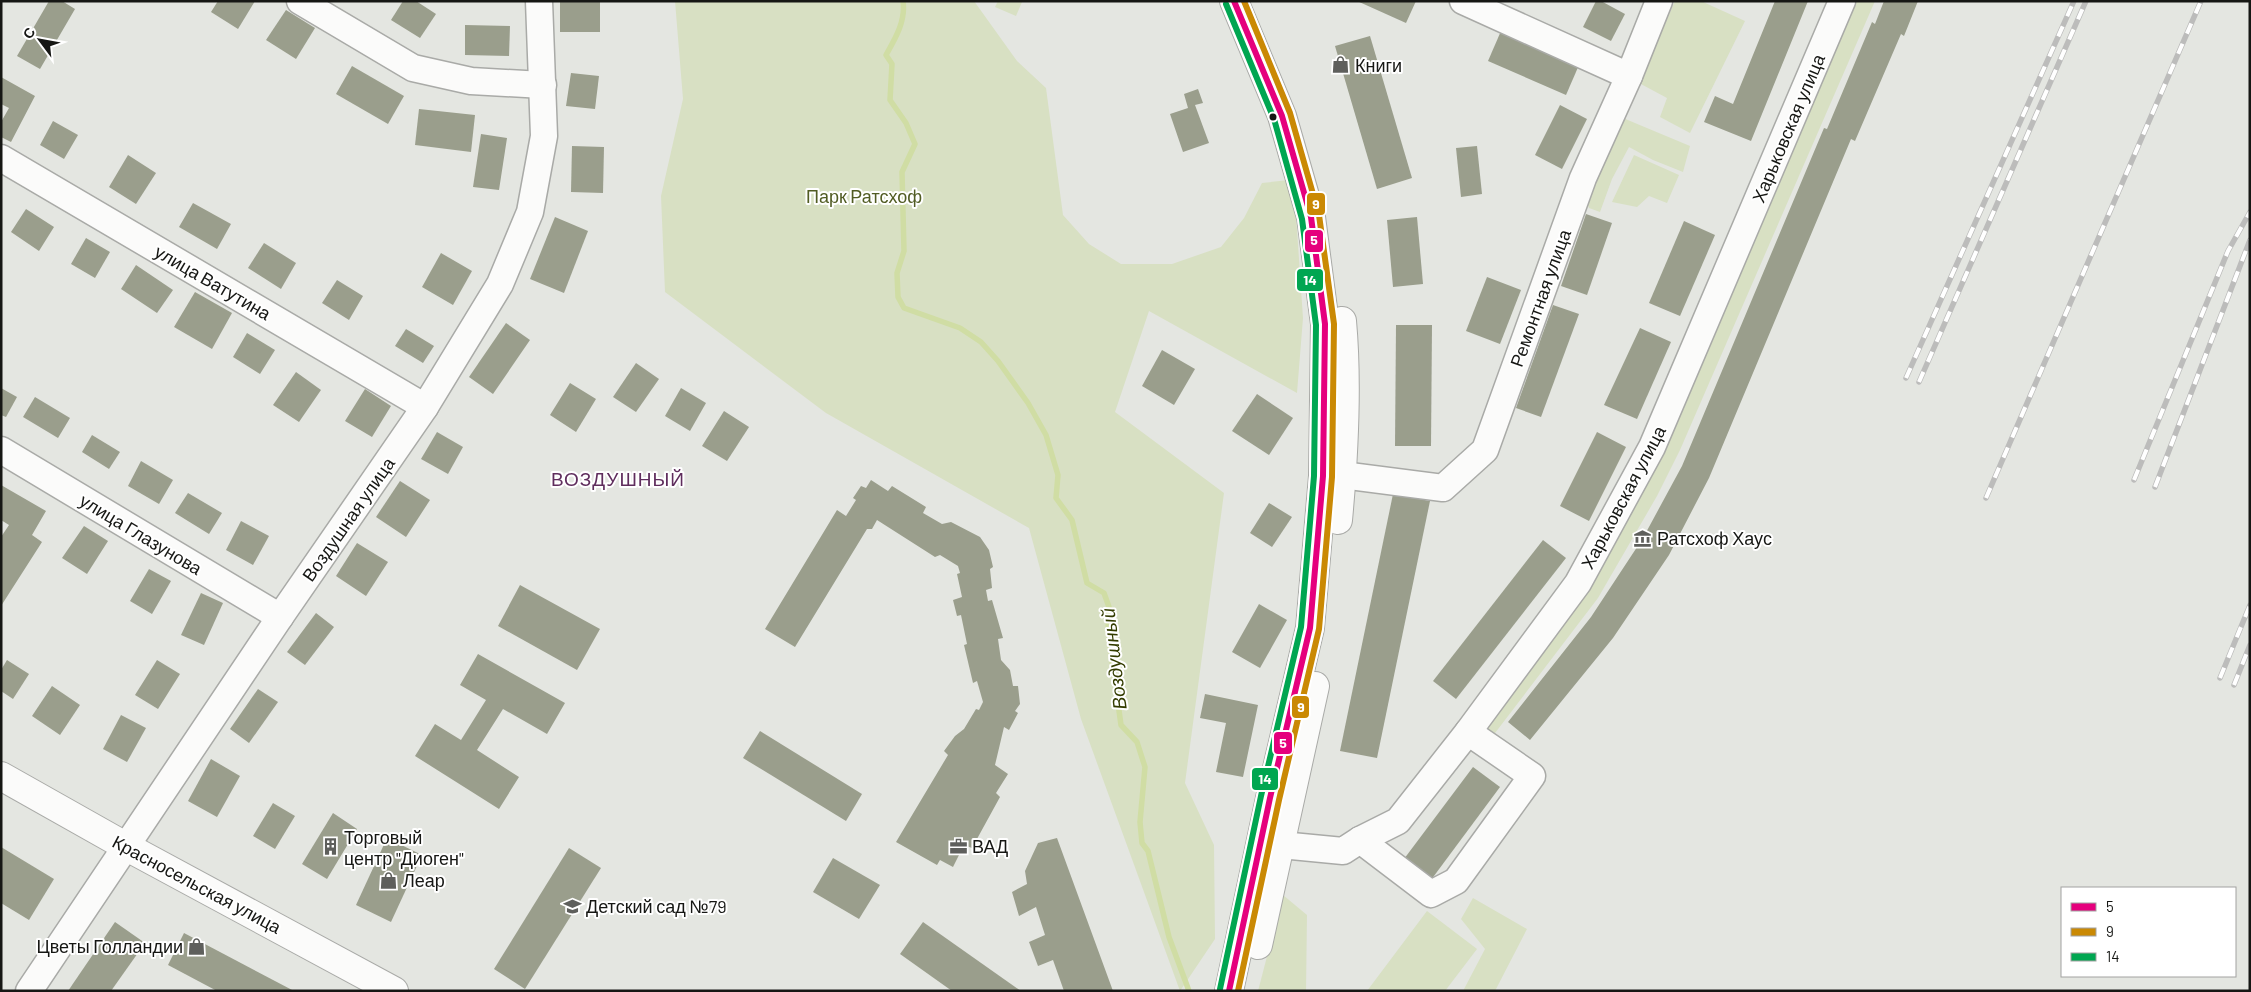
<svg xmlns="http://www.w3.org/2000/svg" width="2251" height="992" font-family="Barlow,sans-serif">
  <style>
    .green { fill: #d8e0c3 }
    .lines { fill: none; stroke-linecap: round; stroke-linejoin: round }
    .stream { stroke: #d0dda4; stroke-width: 5.5 }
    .building { fill: #9a9e8c }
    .minor-casing { stroke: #a9aaa7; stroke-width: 29 }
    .major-casing { stroke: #a9aaa7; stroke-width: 30 }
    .minor { stroke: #fbfbfa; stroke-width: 26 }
    .major { stroke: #fbfbfa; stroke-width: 28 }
    .rail-casing { stroke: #bcbcbb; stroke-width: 5.5 }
    .rail { stroke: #fff; stroke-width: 4; stroke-dasharray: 11; stroke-linecap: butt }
    .bus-1-casing { stroke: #fff; stroke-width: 10 }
    .bus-2-casing { stroke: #fff; stroke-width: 10 }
    .bus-3-casing { stroke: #fff; stroke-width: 10 }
    .bus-1 { stroke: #e5007d; stroke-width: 6 }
    .bus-2 { stroke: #ca8904; stroke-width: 6 }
    .bus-3 { stroke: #00a651; stroke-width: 6 }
    .bus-dot { fill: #161714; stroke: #fff; stroke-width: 2 }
    .labels { text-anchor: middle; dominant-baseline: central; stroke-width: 4; stroke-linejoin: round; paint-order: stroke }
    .poi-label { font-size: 18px; fill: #161714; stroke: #fff; text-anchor: start }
    .street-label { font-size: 18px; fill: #161714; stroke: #fff }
    .park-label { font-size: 18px; fill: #515c23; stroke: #fff }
    .neighbourhood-label { font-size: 19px; letter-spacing: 1px; fill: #5f2d5d; stroke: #fff }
    .water-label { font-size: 19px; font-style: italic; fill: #333c00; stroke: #fff }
    .line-badge { stroke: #fff; stroke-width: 2 }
    .badge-label { font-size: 14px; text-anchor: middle; font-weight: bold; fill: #fff }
  </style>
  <rect width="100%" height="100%" fill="#e4e6e1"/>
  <g class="green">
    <path d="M 675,1 L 974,1 L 1017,61 L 1046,88 L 1063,215 L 1089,244 L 1121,264 L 1172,264 L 1221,247 L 1244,218 L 1262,183 L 1289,180 L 1296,215 L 1303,318 L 1297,393 L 1149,311 L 1115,412 L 1224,493 L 1185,783 L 1214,845 L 1215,939 L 1180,991 L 1081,719 L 1029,528 L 826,413 L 665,292 L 661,196 L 683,99 Z"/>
    <path d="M 998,1 L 1020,1 L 1022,2 L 1016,16 L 995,7 Z"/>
    <path d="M 1675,1 L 1701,1 L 1745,21 L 1690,133 L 1660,117 L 1667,98 L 1639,83 Z"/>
    <path d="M 1851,1 L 1875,1 L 1680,450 L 1657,496 L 1598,598 L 1492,737 L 1480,727 L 1584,587 Z"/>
    <path d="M 1623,118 L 1690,146 L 1683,172 L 1653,160 L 1629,147 L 1612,179 L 1600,212 L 1589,208 L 1584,197 Z"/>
    <path d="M 1634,155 L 1679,175 L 1667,203 L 1649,196 L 1637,207 L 1612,202 Z"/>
    <path d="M 1283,895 L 1307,915 L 1306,991 L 1258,991 Z"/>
    <path d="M 1473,898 L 1527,929 L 1495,991 L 1463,991 L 1485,949 L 1461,919 Z"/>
    <path d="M 1427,911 L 1477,949 L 1445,991 L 1367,991 Z"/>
  </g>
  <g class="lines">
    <path class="stream" d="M 903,1 C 906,21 895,39 886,55 L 892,64 L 890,100 L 906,123 L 915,144 L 902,172 L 904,251 L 897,273 L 898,297 L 904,308 L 960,328 L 981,342 L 998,361 L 1028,403 L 1046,435 L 1058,475 L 1056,498 L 1072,520 L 1087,583 L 1104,593 L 1109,607 L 1108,631 L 1121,725 L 1137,742 L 1145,767 L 1140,822 L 1142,843 L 1148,851 L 1169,937 L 1189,991"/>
  </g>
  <g class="building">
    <path d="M 49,1 L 62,1 L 75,9 L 40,69 L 17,56 Z"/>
    <path d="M 218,1 L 255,1 L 238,29 L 211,12 Z"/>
    <path d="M 403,1 L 416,1 L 436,14 L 420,38 L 391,20 Z"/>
    <rect x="560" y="1" width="40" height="31"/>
    <path d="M 1357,1 L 1416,1 L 1406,23 Z"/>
    <path d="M 1596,1 L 1601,1 L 1625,14 L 1611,41 L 1583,27 Z"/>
    <path d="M 1775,1 L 1808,1 L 1751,141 L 1704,122 L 1715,96 L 1733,104 Z"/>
    <path d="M 1884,1 L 1918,1 L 1904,36 L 1901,34 L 1855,141 L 1851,139 L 1709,478 L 1669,555 L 1613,638 L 1530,740 L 1508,722 L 1591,617 L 1643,538 L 1682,466 L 1824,128 L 1827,129 L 1872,22 L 1875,24 Z"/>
    <path d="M 286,10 L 315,28 L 296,59 L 266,40 Z"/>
    <path d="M 465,25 L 510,26 L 509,56 L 465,55 Z"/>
    <path d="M 1501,31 L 1579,65 L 1566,95 L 1488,61 Z"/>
    <path d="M 1370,36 L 1412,178 L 1377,189 L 1335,46 Z"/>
    <path d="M 352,66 L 404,96 L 388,124 L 336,94 Z"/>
    <path d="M 571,73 L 599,76 L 595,109 L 566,106 Z"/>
    <path d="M 1,77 L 35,96 L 11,142 L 1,137 L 1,122 L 9,108 L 1,104 Z"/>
    <path d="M 1198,89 L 1203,103 L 1195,105 L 1209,143 L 1183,152 L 1170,114 L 1188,108 L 1184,94 Z"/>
    <path d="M 1560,105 L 1587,119 L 1562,169 L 1535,155 Z"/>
    <path d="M 419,109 L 475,115 L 471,152 L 415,145 Z"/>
    <path d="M 53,121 L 78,135 L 64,159 L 40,145 Z"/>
    <path d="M 481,134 L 507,138 L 499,190 L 473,187 Z"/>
    <path d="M 572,146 L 604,147 L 603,193 L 571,192 Z"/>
    <path d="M 1477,146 L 1482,194 L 1461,197 L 1456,148 Z"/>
    <path d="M 128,155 L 156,173 L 136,204 L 109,187 Z"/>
    <path d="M 193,203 L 231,224 L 217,249 L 179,227 Z"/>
    <path d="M 26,209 L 54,227 L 39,251 L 11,232 Z"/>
    <path d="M 1586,214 L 1612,223 L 1587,295 L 1561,286 Z"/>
    <path d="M 555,217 L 588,231 L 564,293 L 530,279 Z"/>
    <path d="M 1417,217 L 1423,284 L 1393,287 L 1387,220 Z"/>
    <path d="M 1684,221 L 1715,235 L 1680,316 L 1649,303 Z"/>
    <path d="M 86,238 L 110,252 L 95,278 L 71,264 Z"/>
    <path d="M 264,243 L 296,263 L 281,289 L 248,268 Z"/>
    <path d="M 441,253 L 472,271 L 453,305 L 422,287 Z"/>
    <path d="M 136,265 L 173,290 L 157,313 L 121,289 Z"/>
    <path d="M 1487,277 L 1521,290 L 1500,344 L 1466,331 Z"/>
    <path d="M 337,280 L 363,296 L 349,320 L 322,303 Z"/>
    <path d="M 195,292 L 232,313 L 212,349 L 174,327 Z"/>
    <path d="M 1553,305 L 1579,314 L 1541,417 L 1516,408 Z"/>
    <path d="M 506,323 L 530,340 L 493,394 L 469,377 Z"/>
    <path d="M 1396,325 L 1432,325 L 1431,446 L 1395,446 Z"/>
    <path d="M 1640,328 L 1671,342 L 1637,419 L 1604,405 Z"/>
    <path d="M 406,329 L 434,346 L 423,363 L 395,346 Z"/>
    <path d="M 247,333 L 275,350 L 260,374 L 233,357 Z"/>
    <path d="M 1162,350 L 1195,369 L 1174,405 L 1142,386 Z"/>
    <path d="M 636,363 L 659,379 L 636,412 L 613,397 Z"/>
    <path d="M 296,372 L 321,390 L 299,422 L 273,405 Z"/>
    <path d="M 570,383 L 596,399 L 576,432 L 550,415 Z"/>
    <path d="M 1,388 L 17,397 L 6,417 L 1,415 Z"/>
    <path d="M 681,388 L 706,403 L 690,431 L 665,416 Z"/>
    <path d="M 365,389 L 391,406 L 372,437 L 345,421 Z"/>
    <path d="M 1257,394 L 1293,418 L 1269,455 L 1232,431 Z"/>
    <path d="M 35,397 L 70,418 L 58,438 L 23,417 Z"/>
    <path d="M 724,411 L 749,427 L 727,461 L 702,446 Z"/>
    <path d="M 437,432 L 463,447 L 448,474 L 421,459 Z"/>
    <path d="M 1597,432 L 1626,447 L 1589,521 L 1560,506 Z"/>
    <path d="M 92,435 L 120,452 L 109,469 L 82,452 Z"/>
    <path d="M 141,461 L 173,480 L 159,504 L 128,486 Z"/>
    <path d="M 871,480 L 888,491 L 892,486 L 926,507 L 923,513 L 942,524 L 951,522 L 980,537 L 989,550 L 993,567 L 990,569 L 992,588 L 986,590 L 988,601 L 992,600 L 1003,638 L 998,639 L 1001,660 L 1010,670 L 1013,686 L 1018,686 L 1020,704 L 1015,711 L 1018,713 L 1009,730 L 1004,727 L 995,765 L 1008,774 L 996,793 L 1000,797 L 972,848 L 964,845 L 953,867 L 940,860 L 937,865 L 896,842 L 948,755 L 944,751 L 955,736 L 964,729 L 976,709 L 979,710 L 983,702 L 977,681 L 973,683 L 964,645 L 967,644 L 961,615 L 957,616 L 953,600 L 962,597 L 957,574 L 960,573 L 958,566 L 940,555 L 935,557 L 877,520 L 872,529 L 867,529 L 795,647 L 765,629 L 837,510 L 846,516 L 856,500 L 853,498 L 861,486 L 866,488 Z"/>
    <path d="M 400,481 L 430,500 L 406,537 L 376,517 Z"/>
    <path d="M 1,485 L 46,511 L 32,535 L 42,542 L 1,606 L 1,537 L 9,525 L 1,520 Z"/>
    <path d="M 188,493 L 222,513 L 209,534 L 175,513 Z"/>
    <path d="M 1393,494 L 1430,501 L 1377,758 L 1340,751 Z"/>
    <path d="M 1269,503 L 1292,517 L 1272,547 L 1250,533 Z"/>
    <path d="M 241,521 L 269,536 L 253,565 L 226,550 Z"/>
    <path d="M 84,526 L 108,541 L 87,574 L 62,558 Z"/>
    <path d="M 1543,540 L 1566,558 L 1456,699 L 1433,681 Z"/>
    <path d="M 357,543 L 388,562 L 366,596 L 336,576 Z"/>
    <path d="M 149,569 L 171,581 L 152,614 L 130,601 Z"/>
    <path d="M 520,585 L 600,629 L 577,670 L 498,626 Z"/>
    <path d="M 201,593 L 223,603 L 204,645 L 181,635 Z"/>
    <path d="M 1259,604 L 1287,620 L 1260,668 L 1232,652 Z"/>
    <path d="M 316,613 L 334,627 L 305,665 L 287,652 Z"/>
    <path d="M 478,654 L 565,703 L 547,734 L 503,709 L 477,750 L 519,777 L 499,809 L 415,756 L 435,724 L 461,740 L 486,700 L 460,685 Z"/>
    <path d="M 7,660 L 29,674 L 13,699 L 1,691 L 1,670 Z"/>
    <path d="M 157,660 L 180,674 L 158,709 L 135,695 Z"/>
    <path d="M 52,686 L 80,705 L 60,735 L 32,716 Z"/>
    <path d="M 258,689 L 278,702 L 249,743 L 230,729 Z"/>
    <path d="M 1205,694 L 1258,705 L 1243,777 L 1216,772 L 1226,723 L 1200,718 Z"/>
    <path d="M 121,715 L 146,728 L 127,762 L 103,749 Z"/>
    <path d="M 760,731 L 862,794 L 846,821 L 743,758 Z"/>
    <path d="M 211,759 L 240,776 L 217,817 L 188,801 Z"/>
    <path d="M 1473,767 L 1500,787 L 1428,884 L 1401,863 Z"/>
    <path d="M 273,803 L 295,816 L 275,849 L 253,836 Z"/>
    <path d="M 333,813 L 357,829 L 327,879 L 302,864 Z"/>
    <path d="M 387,838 L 422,855 L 391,922 L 356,905 Z"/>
    <path d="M 1057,838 L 1113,991 L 1064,991 L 1053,960 L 1038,966 L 1029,942 L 1045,935 L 1036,907 L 1019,916 L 1012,892 L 1027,884 L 1025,871 L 1038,843 Z"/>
    <path d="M 1,847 L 54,879 L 29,920 L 1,903 Z"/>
    <path d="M 569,848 L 601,868 L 525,989 L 494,969 Z"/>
    <path d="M 833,858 L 880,885 L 859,919 L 813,892 Z"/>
    <path d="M 115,922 L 145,943 L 111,991 L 68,991 Z"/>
    <path d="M 923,922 L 1021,991 L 952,991 L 900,954 Z"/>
    <path d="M 184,933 L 294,991 L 217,991 L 168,965 Z"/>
  </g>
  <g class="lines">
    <defs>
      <g id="minor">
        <path d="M 300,1 L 413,68 L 471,81 L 543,85"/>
        <path d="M 1463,1 L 1629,76"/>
        <path d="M 1,158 L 425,407"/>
        <path d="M 1,450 L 280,617"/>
        <path d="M 1342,475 L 1443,488 L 1485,450 L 1583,178 L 1629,76 L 1659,1"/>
        <path d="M 1360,840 L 1431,894 L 1456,881 L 1532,776 L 1468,732"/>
        <path d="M 1281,845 L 1343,851 L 1360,840 L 1398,821 L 1468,732 L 1578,583 L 1652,447 L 1842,1"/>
        <path d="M 29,991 L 280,617 L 425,407 L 500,284 L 530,212 L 544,136 L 539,1"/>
      </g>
      <g id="major">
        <path d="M 1338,520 C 1344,455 1348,387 1342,321"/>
        <path d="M 1,776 L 127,847 L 394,991"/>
        <path d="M 1258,945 L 1315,686"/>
        <path d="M 1229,991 L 1270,798 L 1310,628 L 1323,476 L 1325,324 L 1311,217 L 1282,116 L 1234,1"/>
      </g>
    </defs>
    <use href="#minor" class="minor-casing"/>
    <use href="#major" class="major-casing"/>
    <use href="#minor" class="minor"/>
    <use href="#major" class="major"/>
    <defs>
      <g id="rail">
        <path d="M 1906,378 L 2074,1"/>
        <path d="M 1919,382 L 2086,1"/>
        <path d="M 2134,480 L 2228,251 L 2250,212"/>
        <path d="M 2155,487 L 2250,240"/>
        <path d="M 1986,498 L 2201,1"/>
        <path d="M 2220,678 L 2250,605"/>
        <path d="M 2234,685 L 2250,645"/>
      </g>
    </defs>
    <use href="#rail" class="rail-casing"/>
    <use href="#rail" class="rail"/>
    <defs>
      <path id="bus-1" d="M 1229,991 L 1270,798 L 1310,628 L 1323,476 L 1325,324 L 1311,217 L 1282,116 L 1234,1"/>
      <path id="bus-2" d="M 1238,991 L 1279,800 L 1319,629 L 1332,477 L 1334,324 L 1319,215 L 1290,113 L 1244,1"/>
      <path id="bus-3" d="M 1220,989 L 1261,796 L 1301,627 L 1314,476 L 1316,325 L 1302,219 L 1274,119 L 1226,4"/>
    </defs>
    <use href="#bus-1" class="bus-1-casing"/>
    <use href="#bus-2" class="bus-2-casing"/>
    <use href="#bus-3" class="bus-3-casing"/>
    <use href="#bus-1" class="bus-1"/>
    <use href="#bus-2" class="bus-2"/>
    <use href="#bus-3" class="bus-3"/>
  </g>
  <defs>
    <symbol id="shop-bare" viewBox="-9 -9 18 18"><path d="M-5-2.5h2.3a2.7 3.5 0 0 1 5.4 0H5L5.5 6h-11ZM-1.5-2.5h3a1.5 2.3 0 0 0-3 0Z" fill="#5e5f5c" stroke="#fff" stroke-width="2.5" paint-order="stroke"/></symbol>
    <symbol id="museum-bare" viewBox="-9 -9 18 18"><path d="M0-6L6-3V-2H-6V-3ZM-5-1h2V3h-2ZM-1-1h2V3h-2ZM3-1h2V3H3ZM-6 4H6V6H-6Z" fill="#5e5f5c" stroke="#fff" stroke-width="2.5" paint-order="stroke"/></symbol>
    <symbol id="office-bare" viewBox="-9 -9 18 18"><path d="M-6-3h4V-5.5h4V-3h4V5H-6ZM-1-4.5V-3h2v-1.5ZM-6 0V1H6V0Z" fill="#5e5f5c" stroke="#fff" stroke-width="2.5" paint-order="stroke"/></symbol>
    <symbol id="building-bare" viewBox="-9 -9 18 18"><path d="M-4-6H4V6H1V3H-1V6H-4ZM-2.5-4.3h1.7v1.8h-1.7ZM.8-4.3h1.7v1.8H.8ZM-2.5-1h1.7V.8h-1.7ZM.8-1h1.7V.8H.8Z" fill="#5e5f5c" stroke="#fff" stroke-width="2.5" paint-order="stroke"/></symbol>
    <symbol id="school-bare" viewBox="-9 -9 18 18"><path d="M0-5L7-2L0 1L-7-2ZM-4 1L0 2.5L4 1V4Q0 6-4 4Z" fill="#5e5f5c" stroke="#fff" stroke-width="2.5" paint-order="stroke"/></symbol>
  </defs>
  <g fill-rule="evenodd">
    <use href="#shop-bare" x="1328" y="52" width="25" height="25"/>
    <use href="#museum-bare" x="1630" y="526" width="25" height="25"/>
    <use href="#office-bare" x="946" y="834" width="25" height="25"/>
    <use href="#building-bare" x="318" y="834" width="25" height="25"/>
    <use href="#shop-bare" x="376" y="868" width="25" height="25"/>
    <use href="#school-bare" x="560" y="894" width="25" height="25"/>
    <use href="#shop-bare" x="184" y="934" width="25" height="25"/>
  </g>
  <circle class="bus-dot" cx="1273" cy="117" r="4.5"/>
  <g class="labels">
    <g class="poi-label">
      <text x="1355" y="65">Книги</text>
      <text x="1657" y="538">Ратсхоф Хаус</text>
      <text x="344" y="837">Торговый<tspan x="344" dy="21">центр "Диоген"</tspan></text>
      <text x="972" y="846">ВАД</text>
      <text x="403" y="880">Леар</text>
      <text x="586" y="906">Детский сад №79</text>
      <text x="183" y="946" text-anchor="end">Цветы Голландии</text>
    </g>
    <g class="street-label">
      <text transform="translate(1788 128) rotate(-67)">Харьковская улица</text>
      <text transform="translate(213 282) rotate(30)">улица Ватутина</text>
      <text transform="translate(1540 298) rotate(-70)">Ремонтная улица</text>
      <text transform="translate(1623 497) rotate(-62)">Харьковская улица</text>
      <text transform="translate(348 519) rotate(-55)">Воздушная улица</text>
      <text transform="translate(141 534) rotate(31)">улица Глазунова</text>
      <text transform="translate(197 884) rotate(28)">Красносельская улица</text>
    </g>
    <g class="park-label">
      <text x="864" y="196">Парк Ратсхоф</text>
    </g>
    <g class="neighbourhood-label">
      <text x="618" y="478">ВОЗДУШНЫЙ</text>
    </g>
    <g class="water-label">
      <text transform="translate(1113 659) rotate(-97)">Воздушный</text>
    </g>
  </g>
  <g class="line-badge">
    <rect x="1306" y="192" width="20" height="24" rx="5" fill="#ca8904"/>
    <rect x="1304" y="229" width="20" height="24" rx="5" fill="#e5007d"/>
    <rect x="1296" y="268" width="28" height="24" rx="5" fill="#00a651"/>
    <rect x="1291" y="695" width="19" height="24" rx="5" fill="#ca8904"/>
    <rect x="1273" y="731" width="20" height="24" rx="5" fill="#e5007d"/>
    <rect x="1251" y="767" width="28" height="24" rx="5" fill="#00a651"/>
  </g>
  <g class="badge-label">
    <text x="1316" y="209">9</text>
    <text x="1314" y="245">5</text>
    <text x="1310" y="285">14</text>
    <text x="1301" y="712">9</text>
    <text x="1283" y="748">5</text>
    <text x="1265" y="784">14</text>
  </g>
  <rect width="2251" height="992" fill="none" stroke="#161714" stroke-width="5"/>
  <rect x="2061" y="887" width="175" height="90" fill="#ffffff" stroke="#a2a2a1"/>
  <rect x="2071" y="903" width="25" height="8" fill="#e5007d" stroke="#a2a2a1"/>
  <text x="2106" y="912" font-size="15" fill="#161714">5</text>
  <rect x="2071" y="928" width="25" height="8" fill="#ca8904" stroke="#a2a2a1"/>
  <text x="2106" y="937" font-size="15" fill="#161714">9</text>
  <rect x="2071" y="953" width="25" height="8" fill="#00a651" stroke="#a2a2a1"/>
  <text x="2106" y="962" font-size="15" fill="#161714">14</text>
  <g transform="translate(40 40) rotate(302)" stroke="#ffffff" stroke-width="4" paint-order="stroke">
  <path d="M0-4L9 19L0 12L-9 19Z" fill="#161714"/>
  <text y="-8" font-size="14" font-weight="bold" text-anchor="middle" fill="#161714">С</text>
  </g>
</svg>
